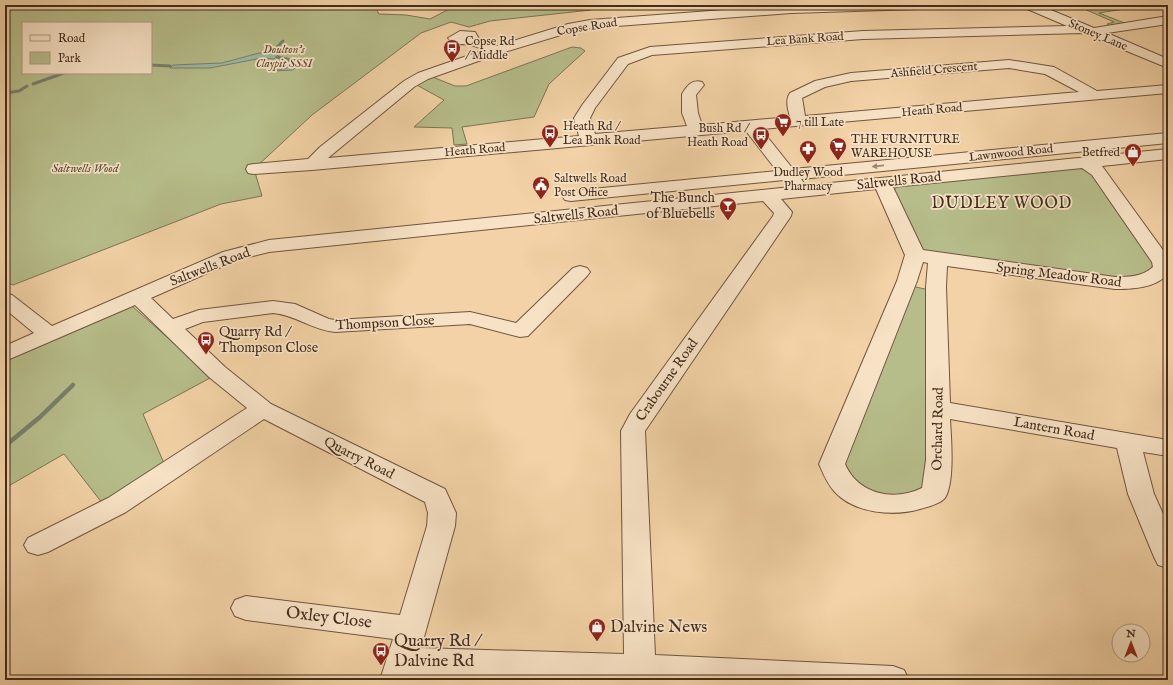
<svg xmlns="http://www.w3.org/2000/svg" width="1173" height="685" font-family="'IM FELL English',serif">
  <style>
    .green { fill: #b6bd8a; stroke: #7c7454; fill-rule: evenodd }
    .water { fill: #9cb8a4; stroke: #78806e }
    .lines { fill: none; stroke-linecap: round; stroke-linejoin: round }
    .stream-far1 { stroke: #78806e; stroke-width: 3 }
    .stream { stroke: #78806e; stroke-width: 4.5 }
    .minor-casing { stroke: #6f563f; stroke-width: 2 }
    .minor { fill: #f7e2c5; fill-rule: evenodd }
    .oneway { fill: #9d8771 }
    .labels { text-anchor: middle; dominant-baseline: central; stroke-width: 3.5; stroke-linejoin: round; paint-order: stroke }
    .far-street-label { font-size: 12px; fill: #432c1d; stroke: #f7e2c5 }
    .far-poi-label { font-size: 12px; fill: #432c1d; stroke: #f7e2c5; text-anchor: start }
    .far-park-label { font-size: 12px; font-style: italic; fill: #5a4933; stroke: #f7e2c5 }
    .street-label { font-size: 14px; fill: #432c1d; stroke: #f7e2c5 }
    .poi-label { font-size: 14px; fill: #432c1d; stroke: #f7e2c5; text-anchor: end }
    .quarter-label { font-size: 16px; letter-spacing: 1px; fill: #432c1d; stroke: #f7e2c5 }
    .near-street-label { font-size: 17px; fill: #432c1d; stroke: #f7e2c5 }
    .near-poi-label { font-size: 17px; fill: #432c1d; stroke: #f7e2c5; text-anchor: start }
  </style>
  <rect width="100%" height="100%" fill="#f2d2a6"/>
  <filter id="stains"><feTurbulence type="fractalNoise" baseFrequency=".005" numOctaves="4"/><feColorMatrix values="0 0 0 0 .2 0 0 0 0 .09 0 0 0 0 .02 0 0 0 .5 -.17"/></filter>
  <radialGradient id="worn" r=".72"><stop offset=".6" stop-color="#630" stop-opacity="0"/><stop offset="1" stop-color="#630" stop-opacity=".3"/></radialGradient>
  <g class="green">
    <path d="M 5,5 L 374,5 L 379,14 L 406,15 L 430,19 L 457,5 L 559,5 L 589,7 L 591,10 L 490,21 L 469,27 L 451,22 L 421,33 L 312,115 L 254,169 L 262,196 L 221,204 L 13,285 L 5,282 ZM 23,23 L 151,23 L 151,73 L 23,73 Z"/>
    <path d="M 1075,5 L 1168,5 L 1148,5 L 1099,13 L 1127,24 L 1111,27 L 1107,24 L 1114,22 Z"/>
    <path d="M 572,47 L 581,48 L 585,51 L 549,84 L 534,117 L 462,127 L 467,144 L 454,145 L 452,128 L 414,127 L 444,100 L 415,84 L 430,76 L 455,86 L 466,86 Z"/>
    <path d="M 1074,167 L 1092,171 L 1154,263 L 1149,272 L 1120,279 L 920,250 L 893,190 L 900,185 Z"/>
    <path d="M 916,287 L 929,290 L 928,487 L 919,494 L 892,498 L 859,488 L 842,466 L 909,288 Z"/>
    <path d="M 132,306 L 212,377 L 143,414 L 166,468 L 106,508 L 64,454 L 5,488 L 5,360 Z"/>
  </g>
  <g class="water">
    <path d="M 272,52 L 281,53 L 274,59 L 262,58 L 210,68 L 170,68 L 173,65 L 222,63 L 259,53 Z"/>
    <path d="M 302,57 L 304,60 L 293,70 L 273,71 L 287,68 L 288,65 L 287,62 Z"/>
  </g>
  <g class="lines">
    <g class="stream-far1">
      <path d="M 272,52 L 283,41"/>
      <path d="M 277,57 L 291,60"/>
      <path d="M 151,65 L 170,66"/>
      <path d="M 33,84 L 64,73"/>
      <path d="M 5,93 L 19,91 L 27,86"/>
    </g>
    <path class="stream" d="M 5,446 L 40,417 L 73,385"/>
    <defs>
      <path id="minor" d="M 791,5 L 925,5 L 919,9 L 791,13 L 590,28 L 574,31 L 501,53 L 428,79 L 414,87 L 328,158 L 579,136 L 574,118 L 583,104 L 618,58 L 650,47 L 863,31 L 1067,26 L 1025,8 L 1023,5 L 1039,5 L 1094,28 L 1168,16 L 1168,24 L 1107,33 L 1168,59 L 1168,68 L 1083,33 L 863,39 L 652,55 L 628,64 L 595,108 L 590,118 L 595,134 L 687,126 L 682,113 L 682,94 C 687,86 692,79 702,82 L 704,85 L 696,95 L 698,113 L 702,125 L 790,117 C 788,110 785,100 790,93 L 815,81 L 851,73 L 1009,60 L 1054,67 L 1097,91 L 1168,85 L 1168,93 L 761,129 L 793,169 L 1168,133 L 1168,143 L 801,179 L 804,183 L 801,186 L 1168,149 L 1168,159 L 1102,166 L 1168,257 L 1168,274 C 1155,288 1133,289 1115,289 L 947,266 L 946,287 L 950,403 L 1168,440 L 1168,456 L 1143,452 L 1154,494 L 1168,525 L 1168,568 L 1158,565 L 1154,557 L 1128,494 L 1117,448 L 950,419 C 951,437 955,482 945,498 C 940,504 927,507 920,509 C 893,517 853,513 834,491 C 827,483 823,473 819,464 L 897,281 L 905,255 L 876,189 L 781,199 L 792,212 L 791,216 L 645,431 L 655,655 L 893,666 L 904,670 L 909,680 L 596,680 L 413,675 L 412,680 L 380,680 L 393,639 L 246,620 L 235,616 L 231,608 L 235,600 L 246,596 L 400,615 L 427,526 L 428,513 L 425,502 L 264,419 L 126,512 L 48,552 L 38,555 L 28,552 L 24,545 L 28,538 L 108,498 L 247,408 L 209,377 L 135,305 L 5,361 L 5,346 L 34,333 L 5,309 L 5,293 L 12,295 L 52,326 L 223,252 L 269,240 L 791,187 L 784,180 L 571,201 L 565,200 L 562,196 L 565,192 L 571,191 L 777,171 L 746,131 L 312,170 L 254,174 L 248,173 L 246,169 L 248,165 L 254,164 L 308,159 L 320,147 L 404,81 L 418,73 L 484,50 C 480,48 475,46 471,45 C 462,43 455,47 448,38 L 460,31 L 475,32 L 479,39 L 497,46 L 568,24 L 590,20 ZM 1009,68 L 1045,74 L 1079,92 L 805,116 L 802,98 L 825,87 L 851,81 ZM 1082,168 L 1092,175 L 1152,262 L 1153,267 C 1142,277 1129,277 1115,277 L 923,250 L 893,187 ZM 763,201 L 774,213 L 773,216 L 630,414 L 621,431 L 624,654 L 421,648 L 455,526 L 456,513 L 445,489 L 271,404 L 225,367 L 185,329 L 203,322 L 273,313 C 295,315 313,330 335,332 L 470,324 L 520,337 L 528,336 L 587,276 L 590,272 L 587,268 L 580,266 L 573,268 L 516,323 L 470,312 L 335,320 L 329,319 L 295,304 L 273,301 L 199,310 L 173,319 L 151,298 L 237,260 L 269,252 ZM 923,262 L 928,263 L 926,287 L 926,460 L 922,488 C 893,502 858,494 845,464 L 917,281 Z"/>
    </defs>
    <use href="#minor" class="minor-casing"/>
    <use href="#minor" class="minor"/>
  </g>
  <defs><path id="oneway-solid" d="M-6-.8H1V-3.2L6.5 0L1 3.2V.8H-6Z"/></defs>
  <use class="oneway" href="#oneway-solid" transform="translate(878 166) rotate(174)"/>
  <defs>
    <symbol id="bus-pin" viewBox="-11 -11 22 30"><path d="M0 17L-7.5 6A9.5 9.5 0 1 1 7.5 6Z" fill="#8f2418" stroke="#f7e2c5"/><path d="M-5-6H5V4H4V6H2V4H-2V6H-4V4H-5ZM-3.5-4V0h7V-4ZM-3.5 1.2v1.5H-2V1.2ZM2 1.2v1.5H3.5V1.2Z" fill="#fff"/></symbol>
    <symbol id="supermarket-pin" viewBox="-11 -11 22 30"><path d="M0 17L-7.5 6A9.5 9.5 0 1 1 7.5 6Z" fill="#8f2418" stroke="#f7e2c5"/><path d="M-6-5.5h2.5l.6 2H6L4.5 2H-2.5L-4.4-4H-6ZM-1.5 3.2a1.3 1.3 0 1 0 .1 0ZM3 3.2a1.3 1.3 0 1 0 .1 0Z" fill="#fff"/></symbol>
    <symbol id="pharmacy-pin" viewBox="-11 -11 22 30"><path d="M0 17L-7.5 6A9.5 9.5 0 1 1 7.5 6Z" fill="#8f2418" stroke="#f7e2c5"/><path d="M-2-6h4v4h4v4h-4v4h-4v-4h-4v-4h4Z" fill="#fff"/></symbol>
    <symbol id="shop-pin" viewBox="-11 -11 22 30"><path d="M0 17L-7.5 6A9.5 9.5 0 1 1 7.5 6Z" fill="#8f2418" stroke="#f7e2c5"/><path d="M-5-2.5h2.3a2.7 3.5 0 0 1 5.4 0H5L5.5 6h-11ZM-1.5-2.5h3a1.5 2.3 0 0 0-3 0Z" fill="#fff"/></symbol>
    <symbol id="civic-pin" viewBox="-11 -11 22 30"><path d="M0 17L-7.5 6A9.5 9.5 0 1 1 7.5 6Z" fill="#8f2418" stroke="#f7e2c5"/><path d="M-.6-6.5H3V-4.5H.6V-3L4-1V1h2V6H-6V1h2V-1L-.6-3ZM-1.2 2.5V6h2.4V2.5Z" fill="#fff"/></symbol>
    <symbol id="bar-pin" viewBox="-11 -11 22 30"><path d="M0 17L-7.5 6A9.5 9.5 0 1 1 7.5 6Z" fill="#8f2418" stroke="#f7e2c5"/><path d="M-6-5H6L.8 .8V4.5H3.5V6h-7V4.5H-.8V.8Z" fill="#fff"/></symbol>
  </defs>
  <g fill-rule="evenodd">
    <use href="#bus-pin" x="442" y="38" width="20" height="27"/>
    <use href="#supermarket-pin" x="773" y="112" width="20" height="27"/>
    <use href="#bus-pin" x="540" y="123" width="20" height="27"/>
    <use href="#bus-pin" x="751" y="125" width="20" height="27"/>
    <use href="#supermarket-pin" x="828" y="136" width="20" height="27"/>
    <use href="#pharmacy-pin" x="798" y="139" width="20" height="27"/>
    <use href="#shop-pin" x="1123" y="142" width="20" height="27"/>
    <use href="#civic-pin" x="531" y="175" width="20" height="27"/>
    <use href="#bar-pin" x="718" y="196" width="20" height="27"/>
    <use href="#bus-pin" x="196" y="330" width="20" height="27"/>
    <use href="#shop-pin" x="587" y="617" width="20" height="27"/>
    <use href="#bus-pin" x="371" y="641" width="20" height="27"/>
  </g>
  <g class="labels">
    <g class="far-street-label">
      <text transform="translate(587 27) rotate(-9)">Copse Road</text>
      <text transform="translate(1098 35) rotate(23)">Stoney Lane</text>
      <text transform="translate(805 39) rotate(-4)">Lea Bank Road</text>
      <text transform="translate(934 70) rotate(-5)">Ashfield Crescent</text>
      <text transform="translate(932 110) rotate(-5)">Heath Road</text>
      <text transform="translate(475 150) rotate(-5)">Heath Road</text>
      <text transform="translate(1011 153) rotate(-6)">Lawnwood Road</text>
    </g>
    <g class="far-poi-label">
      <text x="465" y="41">Copse Rd<tspan x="465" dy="14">/ Middle</tspan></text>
      <text x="796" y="122">7 till Late</text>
      <text x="563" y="126">Heath Rd /<tspan x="563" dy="14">Lea Bank Road</tspan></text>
      <text x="748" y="128" text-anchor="end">Bush Rd /<tspan x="748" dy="14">Heath Road</tspan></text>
      <text x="851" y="139">THE FURNITURE<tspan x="851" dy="14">WAREHOUSE</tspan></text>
      <text x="1120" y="152" text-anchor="end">Betfred</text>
      <text x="808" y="172" text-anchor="middle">Dudley Wood<tspan x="808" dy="14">Pharmacy</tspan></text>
      <text x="554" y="178">Saltwells Road<tspan x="554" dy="14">Post Office</tspan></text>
    </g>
    <g class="far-park-label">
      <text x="284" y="49">Doulton's<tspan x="284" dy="14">Claypit SSSI</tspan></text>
      <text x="85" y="168">Saltwells Wood</text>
    </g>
    <g class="street-label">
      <text transform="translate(899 181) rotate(-6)">Saltwells Road</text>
      <text transform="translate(576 215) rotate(-6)">Saltwells Road</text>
      <text transform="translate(210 267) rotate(-21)">Saltwells Road</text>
      <text transform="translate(1059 275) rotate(7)">Spring Meadow Road</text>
      <text transform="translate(385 323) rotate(-3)">Thompson Close</text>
      <text transform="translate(667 380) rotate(-55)">Crabourne Road</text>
      <text transform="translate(938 429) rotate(-89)">Orchard Road</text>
      <text transform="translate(1054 429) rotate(10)">Lantern Road</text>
      <text transform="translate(359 458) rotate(27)">Quarry Road</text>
    </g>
    <g class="poi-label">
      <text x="715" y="198">The Bunch<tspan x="715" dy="16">of Bluebells</tspan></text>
      <text x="219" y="332" text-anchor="start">Quarry Rd /<tspan x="219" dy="16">Thompson Close</tspan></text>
    </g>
    <g class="quarter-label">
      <text x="1002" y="204">DUDLEY WOOD</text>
    </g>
    <g class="near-street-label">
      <text transform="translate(329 618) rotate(7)">Oxley Close</text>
    </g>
    <g class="near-poi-label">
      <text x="610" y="627">Dalvine News</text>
      <text x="394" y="641">Quarry Rd /<tspan x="394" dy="20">Dalvine Rd</tspan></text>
    </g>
  </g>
  <rect width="1173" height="685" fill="none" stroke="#f2d2a6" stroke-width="20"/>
  <rect x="6" y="6" width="1161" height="673" fill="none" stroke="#432c1d" stroke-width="2"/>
  <rect x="10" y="10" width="1153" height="665" fill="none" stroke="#432c1d"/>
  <rect x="22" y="22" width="130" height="52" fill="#f7e2c5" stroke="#af9982"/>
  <rect x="30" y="35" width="20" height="6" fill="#f7e2c5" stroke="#af9982"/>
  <text x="58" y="42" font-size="12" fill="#432c1d">Road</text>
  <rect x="30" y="52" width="20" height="12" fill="#b6bd8a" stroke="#af9982"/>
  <text x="58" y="62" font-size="12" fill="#432c1d">Park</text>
  <g transform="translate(1131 643)"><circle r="19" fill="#f7e2c5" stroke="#af9982"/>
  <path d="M0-3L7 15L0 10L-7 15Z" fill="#8f2418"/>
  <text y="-6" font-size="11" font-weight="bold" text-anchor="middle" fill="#432c1d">N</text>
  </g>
  <rect width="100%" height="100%" filter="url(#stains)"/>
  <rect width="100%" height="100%" fill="url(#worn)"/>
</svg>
